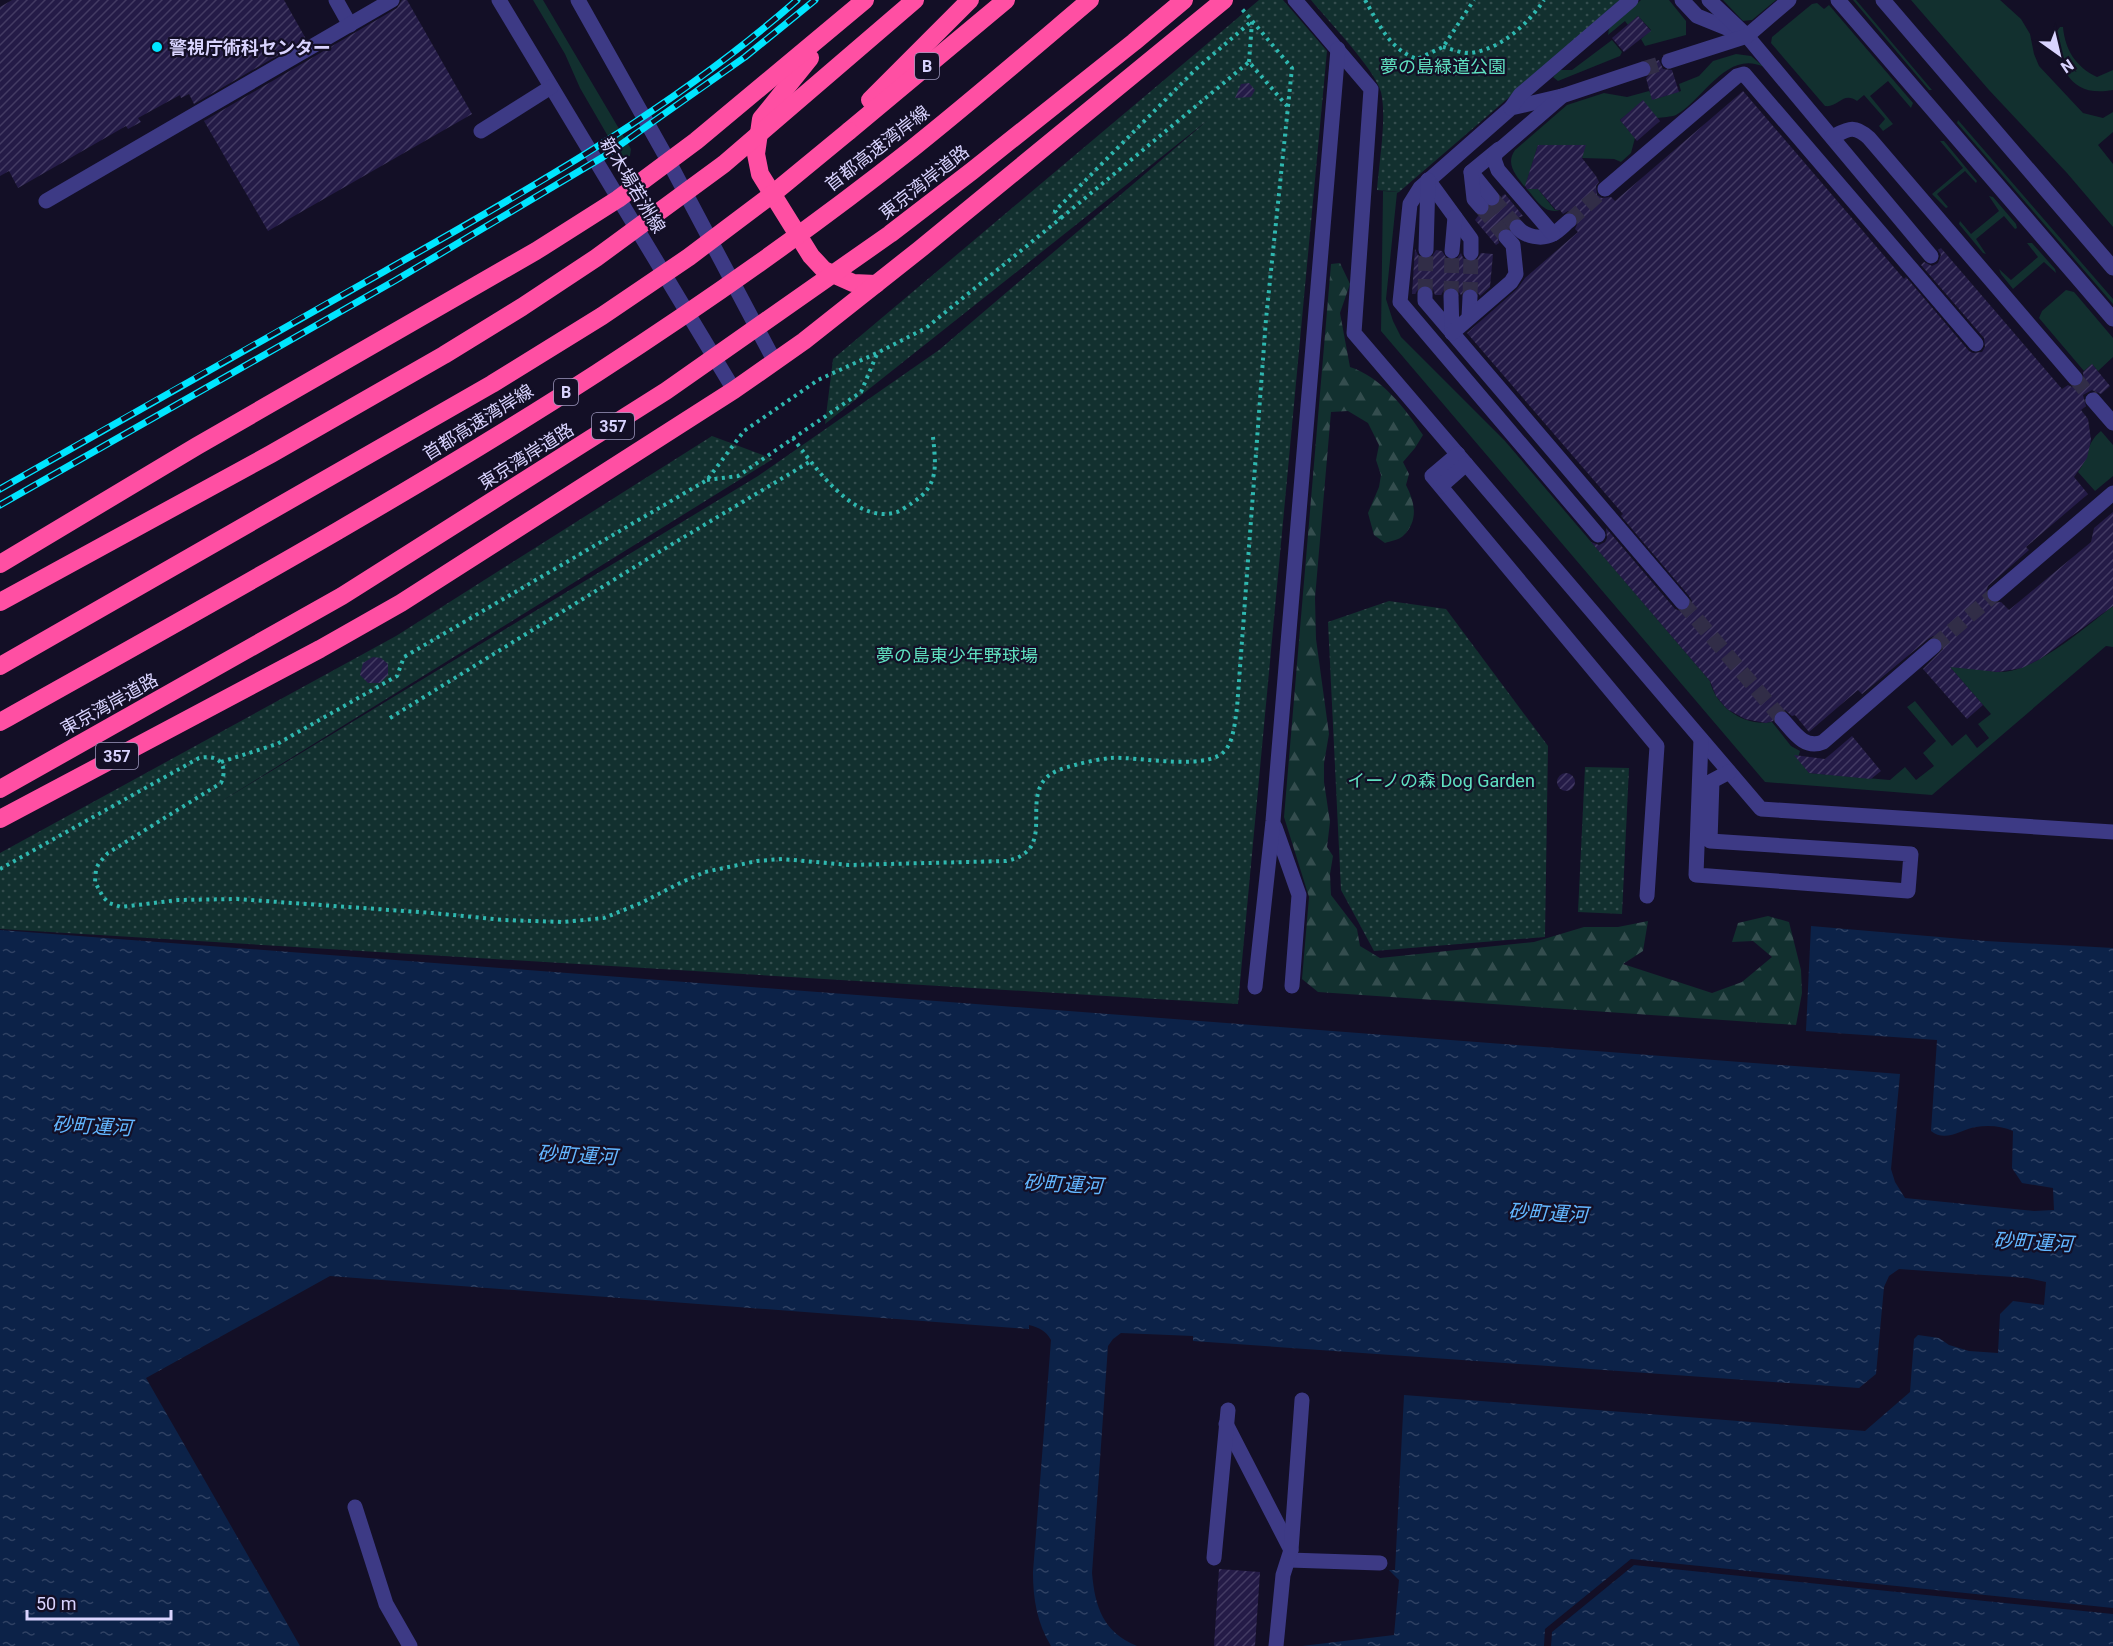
<svg xmlns="http://www.w3.org/2000/svg" width="2113" height="1646" font-family="Roboto,'Noto Sans JP',sans-serif">
  <style>
    .green { fill: #12302f }
    .forest { fill: url(#forest-firs) }
    .park { fill: url(#park-dots) }
    .water { fill: url(#water-ripples) }
    .pier { fill: #130f26 }
    .building { fill: url(#building-hatch) }
    .lines { fill: none; stroke-linecap: round; stroke-linejoin: round }
    .minor-tunnel { stroke: #312d47; stroke-width: 15; stroke-dasharray: 15 8; stroke-linecap: butt }
    .path { stroke: #2fb8b0; stroke-width: 4; stroke-dasharray: 3 4.5; stroke-linecap: butt }
    .minor { stroke: #3d3a85; stroke-width: 15 }
    .highway { stroke: #ff4fa3; stroke-width: 18 }
    .rail-casing { stroke: #00e5ff; stroke-width: 7 }
    .rail { stroke: #130f26; stroke-width: 4.5; stroke-dasharray: 14; stroke-linecap: butt }
    .highway-bridge { stroke: #ff4fa3; stroke-width: 18 }
    .poi-dot { fill: #00e5ff; stroke: #130f26; stroke-width: 2 }
    .labels { text-anchor: middle; dominant-baseline: central; stroke-width: 4.5; stroke-linejoin: round; paint-order: stroke }
    .shield { fill: #130f26; stroke: #9e99be; stroke-width: 1.5 }
    .shield-label { font-size: 16px; font-weight: bold; fill: #d9d4ff }
    .poi-label { font-size: 18px; font-weight: bold; fill: #d9d4ff; stroke: #130f26; text-anchor: start }
    .park-label { font-size: 18px; fill: #5fe0c0; stroke: #130f26 }
    .street-label { font-size: 18px; fill: #d9d4ff; stroke: #130f26 }
    .water-label { font-size: 20px; font-style: italic; fill: #62b6ff; stroke: #130f26 }
  </style>
  <defs>
    <pattern id="forest-firs" width="22" height="20" patternUnits="userSpaceOnUse" patternTransform="scale(1.5)"><rect width="22" height="20" fill="#12302f"/><path d="M5 1l3.5 6h-7zM16 11l3.5 6h-7z" fill="#344d4e"/></pattern>
    <pattern id="park-dots" width="8" height="8" patternUnits="userSpaceOnUse" patternTransform="scale(1.5)"><rect width="8" height="8" fill="#12302f"/><path d="M2 2h.1M6 6h.1" fill="none" stroke="#344d4e" stroke-width="1.8" stroke-linecap="round"/></pattern>
    <pattern id="water-ripples" width="26" height="14" patternUnits="userSpaceOnUse" patternTransform="scale(1.5)"><rect width="26" height="14" fill="#0c2248"/><path d="M2 4q2-2 4 0t4 0M15 11q2-2 4 0t4 0" fill="none" stroke="#2f4163"/></pattern>
    <pattern id="building-hatch" width="6" height="6" patternUnits="userSpaceOnUse" patternTransform="scale(1.5)"><rect width="6" height="6" fill="#241b47"/><path d="M-1 1l2-2M0 6l6-6M5 7l2-2" fill="none" stroke="#433b63"/></pattern>
  </defs>
  <rect width="100%" height="100%" fill="#130f26"/>
  <g class="green">
    <path d="M 533,0 L 543,0 L 631,149 L 630,156 L 620,157 L 580,88 L 565,54 Z"/>
    <path d="M 1641,0 L 1669,0 L 1686,21 L 1686,35 L 1645,46 L 1641,39 L 1651,30 L 1638,16 L 1628,25 L 1625,21 L 1608,35 L 1609,28 Z"/>
    <path d="M 1723,0 L 1776,0 L 1752,20 L 1743,21 Z"/>
    <path d="M 1853,0 L 1856,0 L 1932,90 L 1929,90 Z"/>
    <path d="M 1911,0 L 2000,0 L 2021,19 L 2030,34 L 2034,54 L 2039,66 L 2083,113 L 2103,118 L 2113,112 L 2113,132 L 2098,145 L 2113,164 L 2113,227 L 2067,173 L 1989,90 Z"/>
    <path d="M 1817,3 L 1824,9 L 1829,5 L 1913,103 L 1911,108 L 1888,81 L 1870,96 L 1893,124 L 1883,131 L 1879,126 L 1885,119 L 1864,95 L 1857,101 C 1843,91 1838,108 1825,106 L 1771,43 L 1772,37 L 1812,4 Z"/>
    <path d="M 2060,27 L 2063,27 C 2065,50 2076,67 2097,77 L 2113,70 L 2113,90 C 2070,98 2061,69 2054,35 Z"/>
    <path d="M 1612,40 L 1622,52 L 1620,56 L 1558,81 L 1553,77 L 1560,70 L 1572,70 Z"/>
    <path d="M 1736,54 L 1751,56 L 1764,67 C 1727,49 1704,99 1676,115 C 1671,117 1663,117 1657,118 L 1643,101 L 1620,120 L 1635,138 L 1631,153 L 1621,162 L 1614,159 L 1582,158 L 1585,145 L 1538,145 L 1525,187 C 1516,176 1505,164 1515,150 L 1567,105 L 1604,93 L 1627,97 L 1649,91 L 1655,99 L 1681,91 L 1679,84 L 1699,76 L 1713,61 Z"/>
    <path d="M 1958,120 L 2113,299 L 2113,304 L 1957,123 Z"/>
    <path d="M 1940,141 L 1944,141 L 1977,181 L 1976,183 L 1965,171 L 1937,194 L 1948,207 L 1946,208 L 1932,194 L 1963,168 Z"/>
    <path d="M 1527,189 L 1538,189 L 1555,210 L 1560,210 C 1544,215 1536,199 1527,189 Z"/>
    <path d="M 1383,191 L 1399,192 L 1397,193 L 1386,299 L 1393,321 L 1401,337 L 1505,441 L 1710,681 C 1716,708 1746,727 1772,722 L 1791,746 L 1800,751 L 1798,758 L 1809,773 L 1890,780 L 1905,767 L 1916,780 L 1934,766 L 1923,753 L 1936,741 L 1907,707 L 1915,701 L 1952,746 L 1966,734 L 1977,748 L 1989,738 L 1978,724 L 1991,714 L 1943,659 C 1961,663 1980,671 1998,672 C 2033,674 2085,627 2113,606 L 2113,647 L 2106,646 L 1932,795 L 1765,782 L 1381,331 Z"/>
    <path d="M 1989,196 L 1993,197 L 2016,224 L 2017,228 L 2015,229 L 2004,216 L 1976,239 L 1986,254 L 1983,253 L 1959,224 L 1960,221 L 1971,234 L 1999,211 Z"/>
    <path d="M 2027,243 L 2032,243 L 2055,269 L 2056,273 L 2044,262 L 2013,289 L 2001,274 L 1999,269 L 2011,280 L 2038,257 Z"/>
    <path d="M 2066,290 L 2074,292 L 2113,338 L 2113,357 L 2098,371 L 2092,364 L 2084,371 L 2039,318 L 2042,311 Z"/>
    <path d="M 2101,431 L 2113,445 L 2113,476 L 2095,491 L 2078,472 C 2090,456 2085,444 2101,431 Z"/>
  </g>
  <path class="forest" d="M 1340,263 L 1350,284 L 1340,313 L 1350,367 C 1381,377 1405,408 1423,435 L 1415,448 L 1403,462 L 1409,474 L 1406,485 C 1415,502 1419,521 1403,536 C 1399,540 1390,541 1385,543 L 1374,535 L 1368,513 L 1379,487 L 1381,475 L 1376,460 L 1379,445 L 1368,423 L 1348,411 L 1331,412 L 1315,598 L 1316,639 L 1329,734 L 1324,763 L 1324,782 L 1330,822 L 1327,847 L 1333,856 L 1330,874 L 1331,895 L 1357,929 L 1360,946 L 1380,958 L 1534,942 L 1584,927 L 1618,927 L 1648,921 L 1643,951 L 1623,964 L 1712,993 L 1742,982 L 1772,957 L 1753,941 L 1732,942 L 1738,923 L 1768,916 L 1789,922 L 1801,970 L 1802,993 L 1796,1025 L 1318,992 L 1302,979 L 1309,897 L 1284,817 L 1331,264 Z"/>
  <g class="park">
    <path d="M 1259,0 L 1283,0 L 1327,51 L 1238,1004 L 0,929 L 0,853 L 396,636 L 712,436 L 773,459 L 212,807 L 758,476 L 939,350 L 1208,120 L 825,424 L 833,359 Z"/>
    <path d="M 1311,0 L 1622,0 L 1399,192 L 1377,190 C 1379,162 1387,118 1381,92 C 1374,68 1329,22 1311,0 Z"/>
    <path d="M 1389,601 L 1446,609 L 1548,746 L 1545,937 L 1374,951 L 1341,890 L 1328,622 Z"/>
    <path d="M 1585,767 L 1629,768 L 1622,914 L 1578,912 Z"/>
  </g>
  <path class="water" d="M 1811,926 L 1986,941 L 2113,948 L 2113,1646 L 1302,1646 L 1394,1635 L 1399,1580 L 1389,1570 L 1395,1570 L 1404,1395 L 1865,1431 L 1910,1392 L 1914,1339 L 1918,1335 L 1939,1338 L 1949,1345 L 1969,1351 L 1998,1353 L 2000,1314 L 2013,1301 L 2044,1305 L 2046,1282 L 2027,1278 L 1899,1269 L 1889,1276 L 1884,1287 L 1876,1374 L 1859,1388 L 1193,1341 L 1193,1336 L 1121,1333 L 1113,1339 L 1108,1346 L 1092,1573 C 1095,1607 1103,1632 1137,1646 L 1051,1646 C 1037,1623 1033,1599 1033,1572 L 1051,1340 C 1045,1330 1040,1328 1029,1325 L 1029,1329 L 330,1276 L 146,1378 L 300,1646 L 0,1646 L 0,930 L 1900,1074 L 1891,1169 L 1895,1182 L 1905,1198 L 2034,1211 L 2054,1210 L 2053,1188 L 2022,1183 L 2012,1168 L 2013,1131 C 2002,1126 1988,1125 1976,1127 C 1961,1129 1946,1143 1931,1131 L 1937,1040 L 1806,1031 Z"/>
  <path class="pier" d="M 1631,1559 L 2113,1608 L 2113,1614 L 1634,1565 L 1552,1632 L 1551,1646 L 1544,1646 L 1545,1629 Z"/>
  <g class="building">
    <path d="M 12,0 L 284,0 L 306,39 L 194,104 L 189,94 L 181,98 L 180,95 L 138,118 L 141,122 L 128,129 L 126,126 L 18,188 L 9,171 L 0,176 L 0,7 Z"/>
    <path d="M 402,0 L 407,0 L 472,114 L 268,231 L 204,121 L 397,8 Z"/>
    <path d="M 1638,16 L 1651,31 L 1624,52 L 1612,38 Z"/>
    <path d="M 1659,60 L 1663,69 L 1672,70 L 1679,92 L 1652,100 L 1646,78 L 1652,72 L 1650,63 Z"/>
    <path d="M 1249,83 L 1255,90 L 1251,97 L 1235,98 L 1241,84 Z"/>
    <path d="M 1743,91 L 1904,279 L 1906,277 L 1969,351 L 1973,353 L 1982,352 L 1985,347 L 1984,338 L 1921,265 L 1924,262 L 1932,266 L 1938,263 L 1941,255 L 1938,250 L 1941,248 L 2062,389 L 2068,385 L 2072,387 L 2081,386 L 2084,381 L 2083,372 L 2092,364 L 2110,386 L 2101,394 L 2092,390 L 2083,395 L 2086,406 L 2081,410 L 2088,419 L 2091,440 L 2087,458 L 2074,477 L 2088,494 L 2026,547 L 2029,550 L 1988,586 L 1985,595 L 1991,603 L 2001,602 L 2009,610 L 2091,542 L 2094,528 L 2113,512 L 2113,606 L 2040,659 L 2022,668 L 1998,672 L 1950,667 L 1983,705 L 1967,719 L 1923,669 L 1943,649 L 1941,639 L 1933,636 L 1928,639 L 1862,694 L 1858,690 L 1809,732 L 1795,715 L 1792,716 L 1785,710 L 1776,711 L 1773,716 L 1773,721 L 1766,723 L 1745,719 L 1727,709 L 1716,696 L 1710,681 L 1591,542 L 1599,545 L 1605,542 L 1607,538 L 1606,528 L 1675,609 L 1683,612 L 1689,609 L 1692,601 L 1689,596 L 1621,516 L 1623,514 L 1467,333 L 1517,289 L 1525,278 L 1578,232 L 1575,229 L 1579,220 L 1576,214 L 1568,211 L 1563,214 L 1560,210 L 1556,210 L 1538,189 L 1527,189 L 1525,186 L 1538,145 L 1586,145 L 1582,158 L 1596,176 L 1599,182 L 1596,186 L 1597,195 L 1602,198 L 1611,197 L 1615,201 Z"/>
    <path d="M 1643,100 L 1660,121 L 1637,141 L 1620,120 Z"/>
    <path d="M 1505,194 L 1523,216 L 1511,220 L 1508,228 L 1499,230 L 1497,234 L 1499,243 L 1496,245 L 1475,220 L 1478,216 L 1487,215 L 1490,207 L 1499,205 L 1502,196 Z"/>
    <path d="M 1415,249 L 1418,255 L 1425,260 L 1431,258 L 1436,250 L 1442,251 L 1447,259 L 1456,260 L 1461,253 L 1463,258 L 1470,263 L 1476,261 L 1481,253 L 1493,254 L 1490,287 L 1480,296 L 1475,289 L 1466,288 L 1461,295 L 1456,288 L 1451,286 L 1445,288 L 1441,295 L 1435,295 L 1433,289 L 1426,284 L 1420,286 L 1415,294 L 1412,294 Z"/>
    <path d="M 373,657 L 381,658 L 388,664 L 388,675 L 380,683 L 368,683 L 360,675 L 363,663 Z"/>
    <path d="M 1852,736 L 1881,771 L 1871,779 L 1809,773 L 1794,755 L 1825,759 Z"/>
    <circle cx="1566" cy="782" r="9"/>
    <path d="M 1219,1569 L 1260,1572 L 1255,1646 L 1214,1646 Z"/>
  </g>
  <g class="lines">
    <g class="minor-tunnel">
      <path d="M 1643,69 L 1669,61"/>
      <path d="M 1492,198 L 1517,227"/>
      <path d="M 1481,207 L 1506,237"/>
      <path d="M 1569,221 L 1605,189"/>
      <path d="M 1425,294 L 1426,250"/>
      <path d="M 1451,296 L 1452,251"/>
      <path d="M 1470,297 L 1471,253"/>
      <path d="M 2075,378 L 2093,400"/>
      <path d="M 1682,602 L 1782,719"/>
      <path d="M 1934,646 L 1995,594"/>
    </g>
    <g class="path">
      <path d="M 1365,0 C 1379,24 1389,49 1417,59 L 1443,47 L 1474,0"/>
      <path d="M 1443,47 C 1452,49 1463,54 1471,53 C 1501,49 1528,24 1544,0"/>
      <path d="M 1249,62 L 1252,22"/>
      <path d="M 1061,218 L 1249,62 L 1287,106"/>
      <path d="M 793,438 C 814,466 855,526 897,512 C 902,510 908,506 912,503 C 939,486 936,466 933,437"/>
      <path d="M 707,480 L 738,476 L 861,392 L 877,354"/>
      <path d="M 390,718 L 654,555 L 811,461"/>
      <path d="M 221,762 L 277,744 L 397,676 L 404,657 L 707,480 L 744,431 L 818,380 L 877,353 L 926,328 L 1061,218 L 1055,211 L 1196,69 L 1252,21"/>
      <path d="M 0,869 L 199,758 C 218,754 229,764 221,783 L 108,853 L 99,863 L 96,869 L 95,882 L 103,897 L 109,903 L 121,907 L 178,900 L 237,899 L 432,913 L 504,920 L 564,922 L 604,918 L 641,903 L 682,882 L 705,872 L 757,861 L 782,859 L 849,865 L 1006,861 C 1057,851 1022,803 1046,778 C 1054,770 1065,768 1075,765 C 1086,762 1100,759 1111,758 C 1138,756 1212,773 1227,748 C 1234,737 1235,721 1237,708 L 1266,319 L 1292,68 L 1242,9"/>
    </g>
    <g class="minor">
      <path d="M 336,0 L 350,25"/>
      <path d="M 499,0 L 734,390"/>
      <path d="M 578,0 L 669,162 L 775,362"/>
      <path d="M 1295,0 L 1371,89 L 1354,333 L 1761,809 L 2113,832"/>
      <path d="M 1682,0 L 1697,16 L 1739,33"/>
      <path d="M 1709,0 L 1747,36 L 1931,256"/>
      <path d="M 1838,0 L 2113,319"/>
      <path d="M 1883,0 L 2113,268"/>
      <path d="M 1669,61 L 1747,36 L 1789,0"/>
      <path d="M 1562,96 L 1511,108 L 1420,188 L 1410,204 L 1400,302 L 1598,535"/>
      <path d="M 1511,108 L 1520,95 L 1631,0"/>
      <path d="M 481,131 L 551,87"/>
      <path d="M 1832,137 C 1848,129 1854,124 1869,138 L 2075,378"/>
      <path d="M 1471,172 L 1492,198"/>
      <path d="M 1428,180 L 1471,239 L 1471,253"/>
      <path d="M 1605,189 L 1737,76 L 1744,74 L 1976,344"/>
      <path d="M 46,201 L 392,0"/>
      <path d="M 1481,207 L 1474,199 L 1471,172 L 1499,149"/>
      <path d="M 1517,227 C 1525,237 1542,240 1553,234 C 1559,231 1564,225 1569,221"/>
      <path d="M 1553,234 L 1498,170 L 1494,159 L 1496,153 L 1562,96 L 1643,69"/>
      <path d="M 1426,250 L 1428,180"/>
      <path d="M 1452,251 L 1455,217"/>
      <path d="M 1425,294 L 1425,301 L 1682,602"/>
      <path d="M 1451,296 L 1452,333"/>
      <path d="M 1469,317 L 1470,297"/>
      <path d="M 1452,333 L 1511,282 L 1516,274 L 1513,245 L 1506,237"/>
      <path d="M 2093,400 L 2113,423"/>
      <path d="M 1458,454 L 1432,476 L 1657,746 L 1647,896"/>
      <path d="M 1441,486 L 1466,464"/>
      <path d="M 1995,594 L 2113,493"/>
      <path d="M 1782,719 C 1793,731 1804,750 1823,742 L 1934,646"/>
      <path d="M 1701,739 L 1696,875 L 1908,891 L 1911,854 L 1710,841 L 1712,781 L 1729,772"/>
      <path d="M 1275,827 L 1299,895 L 1292,986"/>
      <path d="M 1255,987 L 1273,821 L 1338,49"/>
      <path d="M 1226,1424 L 1291,1550"/>
      <path d="M 355,1507 L 386,1604 L 410,1646"/>
      <path d="M 1214,1558 L 1228,1410"/>
      <path d="M 1289,1560 L 1380,1563"/>
      <path d="M 1276,1646 L 1283,1575 L 1291,1550 L 1302,1400"/>
    </g>
    <g class="highway">
      <path d="M 810,58 L 761,119 L 756,154 L 760,174 L 811,256 L 824,270 L 853,283 L 876,284"/>
      <path d="M 870,100 L 970,0"/>
      <path d="M 849,131 L 1006,0"/>
      <path d="M 0,564 L 197,446 L 536,251 L 618,199 L 696,141 L 865,0"/>
      <path d="M 0,819 L 320,649 L 401,603 L 734,390 L 804,341 L 919,250 L 1224,0"/>
    </g>
    <defs>
      <g id="rail">
        <path d="M 0,489 C 128,416 256,343 385,271 C 529,189 672,110 797,0"/>
        <path d="M 0,505 L 396,280 L 603,157 L 745,57 L 815,0"/>
      </g>
    </defs>
    <use href="#rail" class="rail-casing"/>
    <use href="#rail" class="rail"/>
    <g class="highway-bridge">
      <path d="M 0,602 L 271,454 L 444,355 L 522,307 L 596,258 L 724,164 L 915,0"/>
      <path d="M 0,666 L 492,384 L 602,316 L 689,257 L 770,196 L 849,131"/>
      <path d="M 0,722 C 201,609 403,498 597,373 C 705,303 812,228 913,148 C 973,100 1031,50 1090,0"/>
      <path d="M 0,789 L 342,596 L 666,391 L 890,234 L 972,171 L 1134,42 L 1184,0"/>
    </g>
  </g>
  <circle class="poi-dot" cx="157" cy="47" r="6"/>
  <g class="labels">
    <g class="shield">
      <rect x="915" y="53" width="24" height="26" rx="4.5"/>
      <rect x="554" y="379" width="24" height="26" rx="4.5"/>
      <rect x="592" y="413" width="42" height="26" rx="4.5"/>
      <rect x="96" y="743" width="42" height="26" rx="4.5"/>
    </g>
    <g class="shield-label">
      <text x="927" y="66">B</text>
      <text x="566" y="392">B</text>
      <text x="613" y="426">357</text>
      <text x="117" y="756">357</text>
    </g>
    <g class="poi-label">
      <text x="169" y="47">警視庁術科センター</text>
    </g>
    <g class="park-label">
      <text x="1443" y="66">夢の島緑道公園</text>
      <text x="957" y="655">夢の島東少年野球場</text>
      <text x="1441" y="780">イーノの森 Dog Garden</text>
    </g>
    <g class="street-label">
      <text transform="translate(877 148) rotate(-38)">首都高速湾岸線</text>
      <text transform="translate(924 182) rotate(-38)">東京湾岸道路</text>
      <text transform="translate(633 185) rotate(59)">新木場若洲線</text>
      <text transform="translate(478 422) rotate(-32)">首都高速湾岸線</text>
      <text transform="translate(526 456) rotate(-32)">東京湾岸道路</text>
      <text transform="translate(109 704) rotate(-29)">東京湾岸道路</text>
    </g>
    <g class="water-label">
      <text transform="translate(92 1126) rotate(3)">砂町運河</text>
      <text transform="translate(577 1155) rotate(3)">砂町運河</text>
      <text transform="translate(1063 1184) rotate(3)">砂町運河</text>
      <text transform="translate(1548 1213) rotate(3)">砂町運河</text>
      <text transform="translate(2033 1242) rotate(3)">砂町運河</text>
    </g>
  </g>
  <g transform="translate(2059 54) rotate(146)" stroke="#130f26" stroke-width="4.5" paint-order="stroke">
  <path d="M0-4.5L10 22L0 15L-10 22Z" fill="#d9d4ff"/>
  <text y="-9" font-size="16" font-weight="bold" text-anchor="middle" fill="#d9d4ff">N</text>
  </g>
  <path d="M27 1610v9h144v-9" fill="none" stroke="#d9d4ff" stroke-width="3"/>
  <text x="36" y="1610" font-size="18" fill="#d9d4ff" stroke="#130f26" stroke-width="4.5" paint-order="stroke">50 m</text>
</svg>
